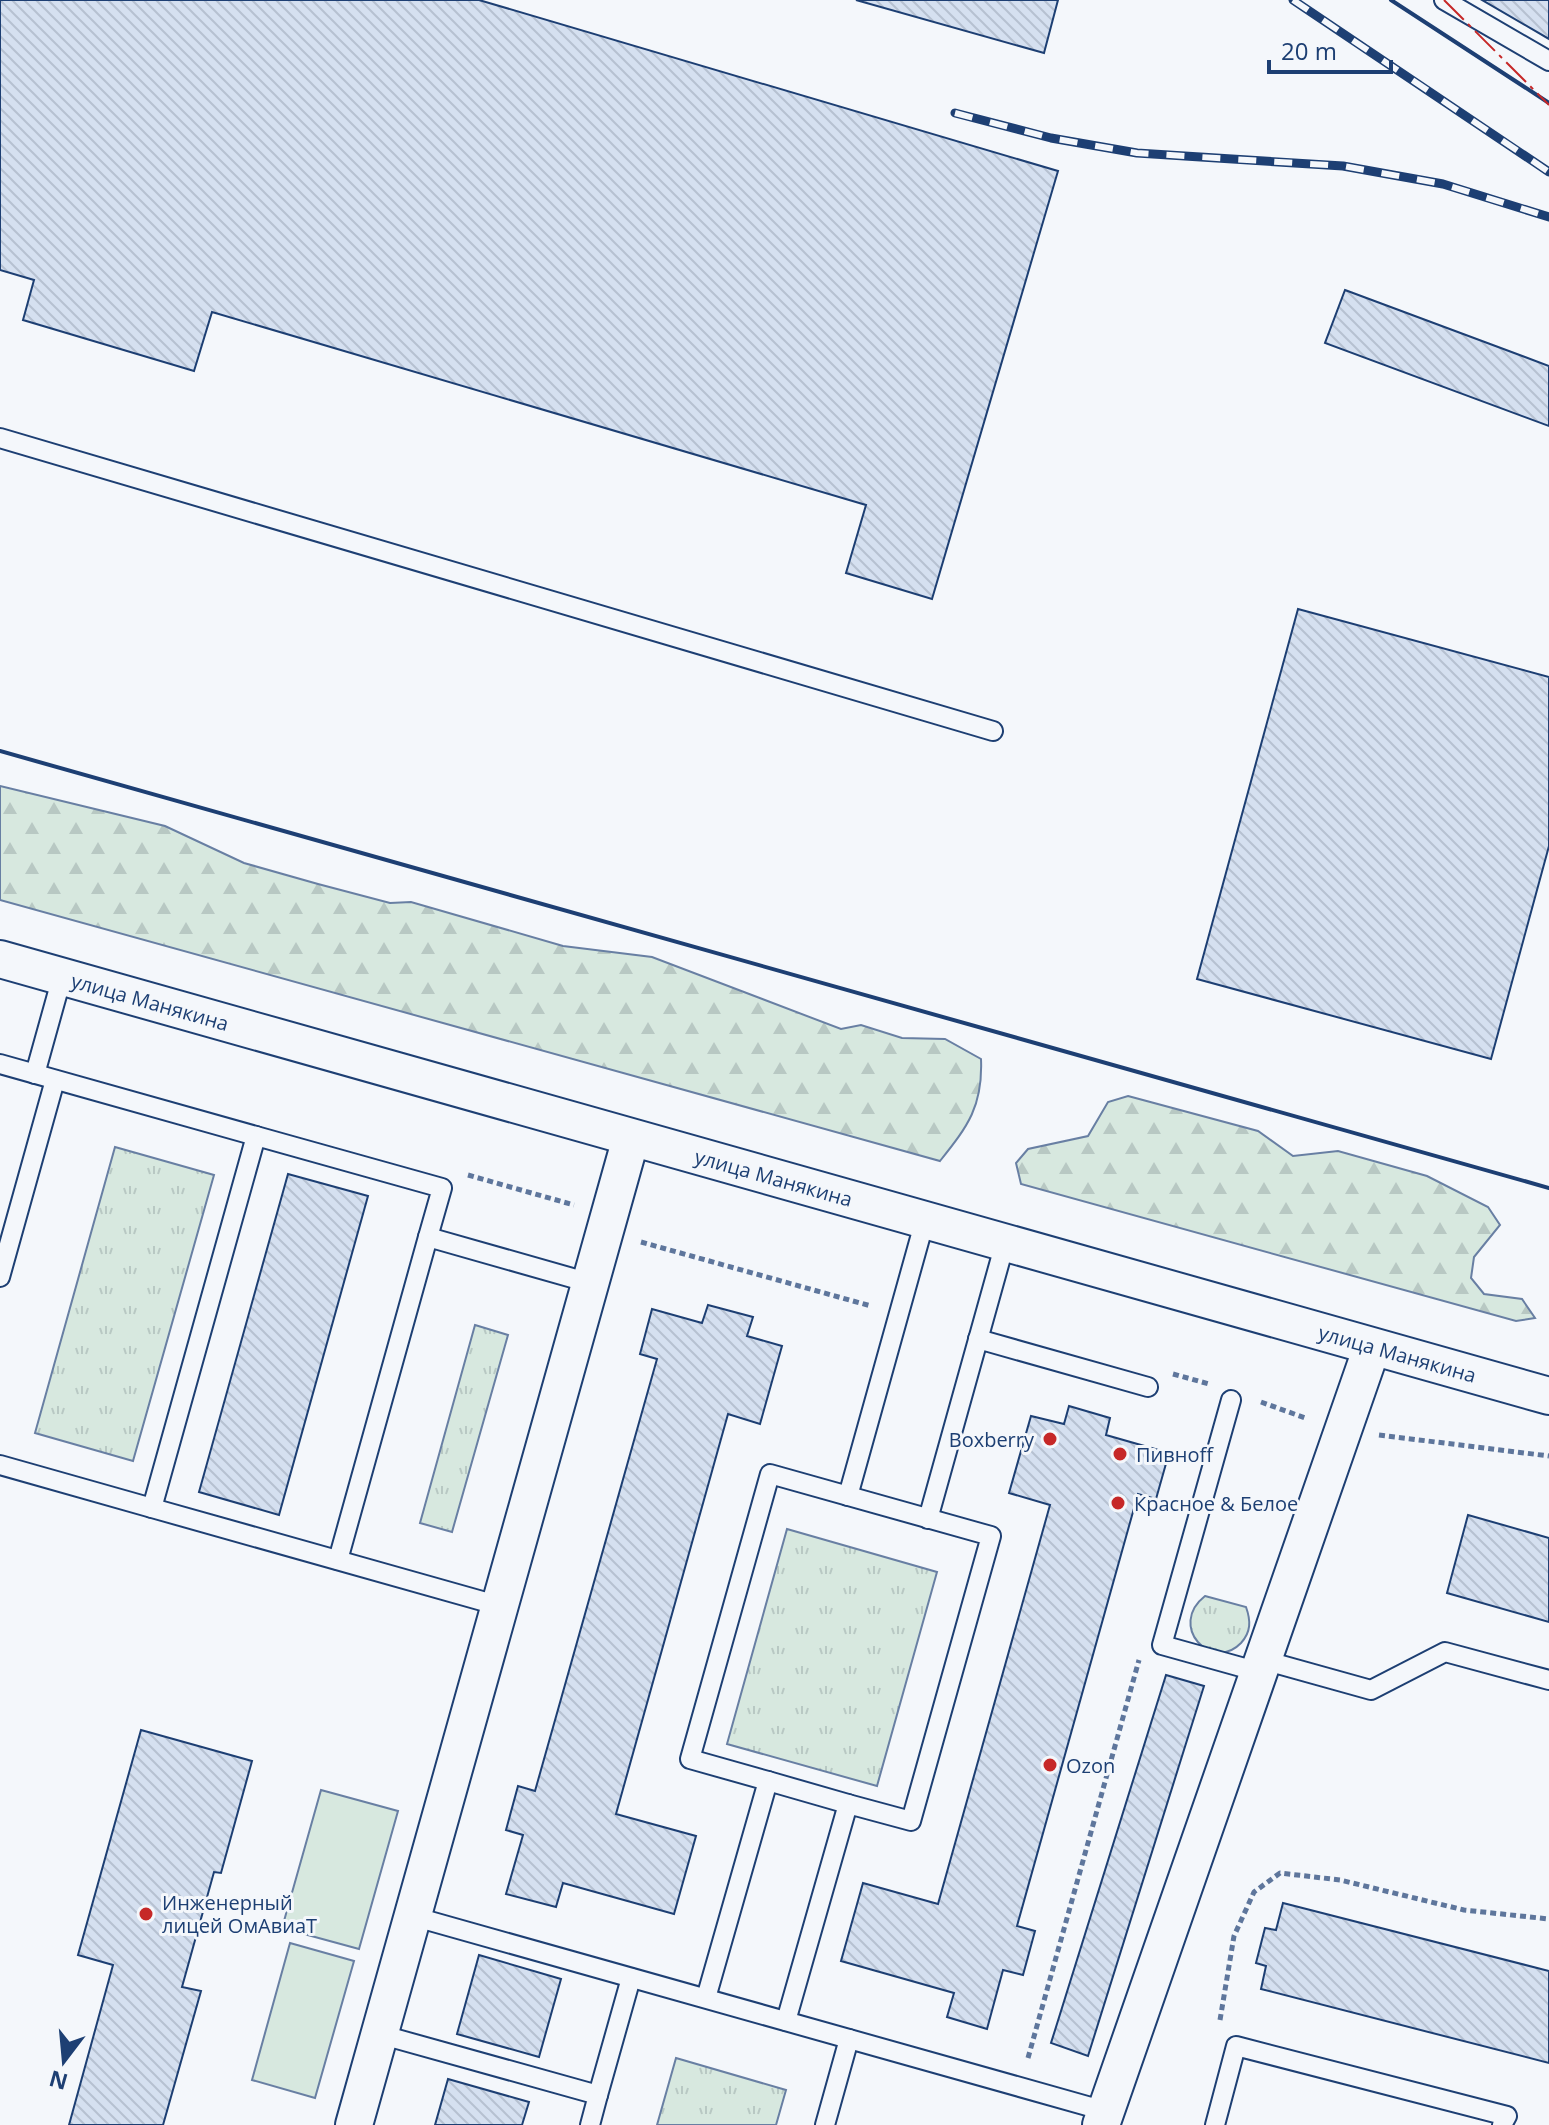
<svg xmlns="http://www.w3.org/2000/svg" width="1549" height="2125" font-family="'Open Sans',sans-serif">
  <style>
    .grass { fill: url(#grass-tufts); stroke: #687fa3; stroke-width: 2 }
    .forest { fill: url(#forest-firs); stroke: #687fa3; stroke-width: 2 }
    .pitch { fill: #d7e8df; stroke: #687fa3; stroke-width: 2 }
    .building { fill: url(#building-back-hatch); stroke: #1d3f73; stroke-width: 2 }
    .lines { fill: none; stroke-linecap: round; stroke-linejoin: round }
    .service-casing { stroke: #1d3f73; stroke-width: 22 }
    .minor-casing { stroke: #1d3f73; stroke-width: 40 }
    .path { stroke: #5e769c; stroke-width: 5; stroke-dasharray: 6 4; stroke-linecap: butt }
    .service { stroke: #f4f7fb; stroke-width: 18 }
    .minor { stroke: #f4f7fb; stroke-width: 36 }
    .rail-casing { stroke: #1d3f73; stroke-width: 9 }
    .rail { stroke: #f4f7fb; stroke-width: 6; stroke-dasharray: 18; stroke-linecap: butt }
    .wall { stroke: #1d3f73; stroke-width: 4 }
    .power { stroke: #c62828; stroke-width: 2; stroke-dasharray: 28 6 4 6; stroke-linecap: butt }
    .poi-dot { fill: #c62828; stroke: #f4f7fb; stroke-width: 3 }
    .labels { text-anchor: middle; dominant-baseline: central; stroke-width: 6; stroke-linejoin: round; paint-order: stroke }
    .street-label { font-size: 20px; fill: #1d3f73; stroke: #f4f7fb }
    .poi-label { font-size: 20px; fill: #1d3f73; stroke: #f4f7fb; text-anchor: start }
  </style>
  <defs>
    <pattern id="grass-tufts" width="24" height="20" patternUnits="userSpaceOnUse" patternTransform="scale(2)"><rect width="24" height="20" fill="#d7e8df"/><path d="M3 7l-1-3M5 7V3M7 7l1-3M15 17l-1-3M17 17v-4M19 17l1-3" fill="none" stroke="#b8c8c3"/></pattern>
    <pattern id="forest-firs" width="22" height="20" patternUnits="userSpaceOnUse" patternTransform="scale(2)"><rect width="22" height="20" fill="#d7e8df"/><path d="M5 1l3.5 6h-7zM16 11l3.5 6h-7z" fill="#b8c8c3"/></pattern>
    <pattern id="building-back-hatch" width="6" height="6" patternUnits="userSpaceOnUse" patternTransform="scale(2)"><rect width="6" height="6" fill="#d5e0f0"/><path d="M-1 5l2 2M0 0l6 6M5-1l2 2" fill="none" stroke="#b6c1d1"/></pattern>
  </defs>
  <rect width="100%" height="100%" fill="#f4f7fb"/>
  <g class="grass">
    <path d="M 115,1147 L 214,1175 L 133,1461 L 35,1433 Z"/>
    <path d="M 475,1325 L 508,1335 L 452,1532 L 420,1523 Z"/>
    <path d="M 787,1529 L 937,1572 L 877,1786 L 727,1744 Z"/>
    <path d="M 1205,1596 L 1246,1607 C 1251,1621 1251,1632 1241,1643 C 1212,1673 1167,1626 1205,1596 Z"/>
    <path d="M 676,2058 L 786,2090 L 776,2125 L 657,2125 Z"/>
  </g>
  <g class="forest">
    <path d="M 0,786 L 165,826 L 244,863 L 318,884 L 390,903 L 411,902 L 563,946 L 652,957 L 841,1029 L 861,1025 L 902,1038 L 945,1039 L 981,1059 C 983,1106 968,1126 940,1161 L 0,900 Z"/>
    <path d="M 1128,1096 L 1258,1131 L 1293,1156 L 1338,1151 L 1427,1176 L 1488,1207 L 1500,1225 L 1474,1257 L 1471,1278 L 1484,1294 L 1522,1299 L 1535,1318 L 1516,1321 L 1021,1184 L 1016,1163 L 1028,1149 L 1088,1136 L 1108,1102 Z"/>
  </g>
  <g class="pitch">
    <path d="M 321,1790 L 398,1811 L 359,1949 L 282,1928 Z"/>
    <path d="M 290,1943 L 354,1961 L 315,2098 L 252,2080 Z"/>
  </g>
  <g class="building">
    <path d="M 0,0 L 479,0 L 1058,171 L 932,599 L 846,573 L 866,505 L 212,312 L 194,371 L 23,320 L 34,280 L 0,270 Z"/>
    <path d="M 856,0 L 1058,0 L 1044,53 Z"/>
    <path d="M 1482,0 L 1549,0 L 1549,39 Z"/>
    <path d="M 1345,290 L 1549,366 L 1549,426 L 1325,343 Z"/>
    <path d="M 1298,609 L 1549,677 L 1549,846 L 1491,1059 L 1197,979 Z"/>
    <path d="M 288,1174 L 368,1196 L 279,1515 L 199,1492 Z"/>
    <path d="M 708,1305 L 753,1317 L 747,1336 L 782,1346 L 760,1424 L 728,1414 L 616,1814 L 696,1836 L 674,1914 L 563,1883 L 556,1907 L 506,1894 L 523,1835 L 506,1830 L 518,1786 L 535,1791 L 657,1359 L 640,1354 L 652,1309 L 702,1323 Z"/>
    <path d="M 1069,1406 L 1110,1418 L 1106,1435 L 1169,1453 L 1156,1499 L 1138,1494 L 1017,1926 L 1035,1931 L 1023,1975 L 1003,1970 L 987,2029 L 947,2017 L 954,1993 L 841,1961 L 863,1883 L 938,1904 L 1050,1505 L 1009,1493 L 1031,1416 L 1064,1424 Z"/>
    <path d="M 1468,1515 L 1549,1538 L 1549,1622 L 1447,1593 Z"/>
    <path d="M 1166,1675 L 1204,1686 L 1088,2056 L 1051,2043 Z"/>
    <path d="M 141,1730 L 252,1761 L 221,1873 L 214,1872 L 182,1987 L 201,1991 L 163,2125 L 69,2125 L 113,1965 L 78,1955 Z"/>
    <path d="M 1283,1903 L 1549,1971 L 1549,2063 L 1261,1989 L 1266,1966 L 1256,1963 L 1265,1928 L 1276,1930 Z"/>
    <path d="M 479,1955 L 561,1979 L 539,2057 L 457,2034 Z"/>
    <path d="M 448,2079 L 529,2102 L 522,2125 L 435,2125 Z"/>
  </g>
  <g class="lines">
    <defs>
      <g id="service">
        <path d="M 1444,0 L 1549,61"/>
        <path d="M 0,438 L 993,731"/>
        <path d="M 0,1064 L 256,1136"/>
        <path d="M 35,1074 L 62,977"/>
        <path d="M 0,1277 L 55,1080"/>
        <path d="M 978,1339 L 1148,1387"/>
        <path d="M 1231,1400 L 1162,1645 L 1259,1672"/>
        <path d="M 0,1465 L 152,1508"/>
        <path d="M 848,1496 L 925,1220"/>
        <path d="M 928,1519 L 1005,1243"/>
        <path d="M 338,1560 L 428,1237"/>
        <path d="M 500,1606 L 152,1508 L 256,1136 L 442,1188 L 428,1237 L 590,1283"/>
        <path d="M 1263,1660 L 1371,1690 L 1445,1652 L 1549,1680"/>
        <path d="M 768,1781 L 848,1804"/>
        <path d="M 412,1916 L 1105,2111"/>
        <path d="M 706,1998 L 768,1781 L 690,1759 L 770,1474 L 991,1536 L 911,1821 L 848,1804 L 786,2021"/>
        <path d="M 379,2034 L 598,2095 L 590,2125"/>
        <path d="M 598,2095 L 631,1978"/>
        <path d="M 825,2125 L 849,2039"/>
        <path d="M 1215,2125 L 1236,2046 L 1507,2116 L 1502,2125"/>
      </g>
      <g id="minor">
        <path id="s1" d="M 0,959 L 1549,1396"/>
        <path d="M 354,2125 L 631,1138"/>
        <path d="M 1101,2125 L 1372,1347"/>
      </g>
    </defs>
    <use href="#service" class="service-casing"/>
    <use href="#minor" class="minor-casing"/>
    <g class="path">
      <path d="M 468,1175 L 574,1205"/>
      <path d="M 641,1242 L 871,1306"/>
      <path d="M 1173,1374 L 1209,1384"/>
      <path d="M 1261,1402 L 1308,1419"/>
      <path d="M 1379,1435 L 1549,1456"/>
      <path d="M 1220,2020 L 1234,1936 L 1254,1892 L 1280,1873 L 1340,1880 L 1464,1910 L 1549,1919"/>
      <path d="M 1028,2058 L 1139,1660"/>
    </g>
    <use href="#service" class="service"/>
    <use href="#minor" class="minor"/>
    <defs>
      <g id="rail">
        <path d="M 1293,0 L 1549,172"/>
        <path d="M 955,113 L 1051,138 L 1137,153 L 1343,166 L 1443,184 L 1549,217"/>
      </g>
    </defs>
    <use href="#rail" class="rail-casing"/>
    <use href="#rail" class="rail"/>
    <g class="wall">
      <path d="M 1391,0 L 1549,103"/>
      <path d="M 0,751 L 1549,1188"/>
    </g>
    <path class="power" d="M 1444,0 L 1549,105"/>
  </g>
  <g class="poi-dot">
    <circle cx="1050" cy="1439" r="8"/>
    <circle cx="1120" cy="1454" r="8"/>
    <circle cx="1118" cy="1503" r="8"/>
    <circle cx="1050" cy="1765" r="8"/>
    <circle cx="146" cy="1914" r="8"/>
  </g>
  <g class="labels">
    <g class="street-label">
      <text stroke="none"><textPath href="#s1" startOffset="156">улица Манякина</textPath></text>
      <text stroke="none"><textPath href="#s1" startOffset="804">улица Манякина</textPath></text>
      <text stroke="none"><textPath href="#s1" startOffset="1452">улица Манякина</textPath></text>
    </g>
    <g class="poi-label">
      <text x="1034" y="1439" text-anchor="end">Boxberry</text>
      <text x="1136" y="1454">Пивноff</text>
      <text x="1134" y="1503">Красное &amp; Белое</text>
      <text x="1066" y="1765">Ozon</text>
      <text x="162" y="1902">Инженерный<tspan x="162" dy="23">лицей ОмАвиаТ</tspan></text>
    </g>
  </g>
  <g transform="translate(64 2061) rotate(196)" stroke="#f4f7fb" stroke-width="6" paint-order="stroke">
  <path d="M0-6L14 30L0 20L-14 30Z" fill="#1d3f73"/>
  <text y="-12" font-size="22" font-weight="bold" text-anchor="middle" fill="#1d3f73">N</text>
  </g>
  <path d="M1269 60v12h122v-12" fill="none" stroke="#1d3f73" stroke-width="4"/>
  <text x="1281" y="60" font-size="24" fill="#1d3f73" stroke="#f4f7fb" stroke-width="6" paint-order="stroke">20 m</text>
</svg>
